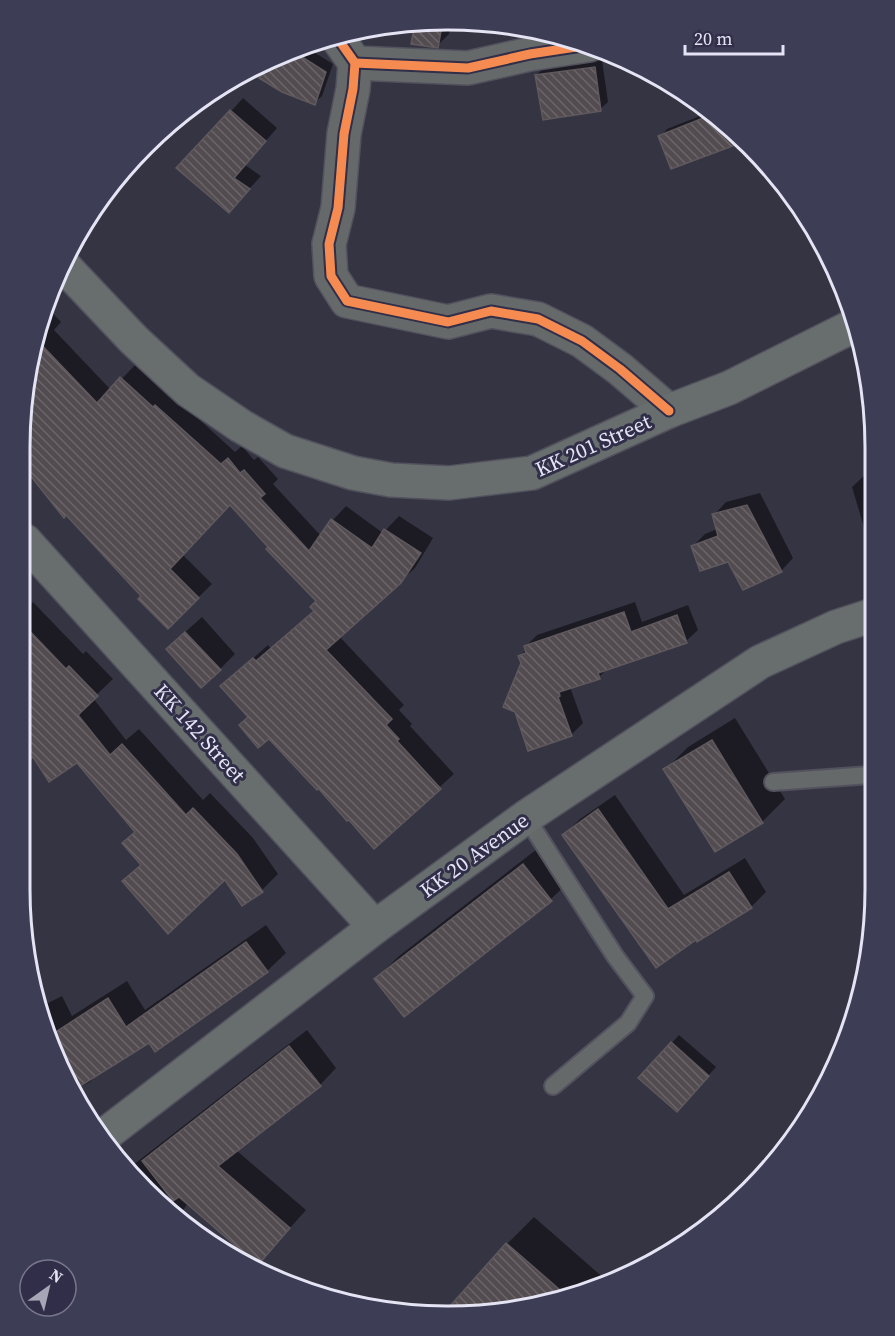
<svg xmlns="http://www.w3.org/2000/svg" width="895" height="1336" font-family="'Source Serif 4',serif">
  <style>
    .shadow { fill: #0007 }
    .building { fill: url(#building-back-hatch); stroke: #5f585d; stroke-width: 1.5 }
    .lines { fill: none; stroke-linecap: round; stroke-linejoin: round }
    .lane-casing { stroke: #52515e; stroke-width: 20 }
    .street-casing { stroke: #52515e; stroke-width: 36 }
    .secondary-casing { stroke: #52515e; stroke-width: 36 }
    .lane { stroke: #65696a; stroke-width: 16 }
    .street { stroke: #65696a; stroke-width: 33 }
    .secondary { stroke: #686e6d; stroke-width: 33 }
    .cycleway-casing { stroke: #302e48; stroke-width: 13 }
    .cycleway { stroke: #f68b52; stroke-width: 9 }
    .labels { text-anchor: middle; dominant-baseline: central; stroke-width: 6; stroke-linejoin: round; paint-order: stroke }
    .street-label { font-size: 21px; fill: #e4e4f5; stroke: #302e48 }
    .rim { fill: none; stroke: #e4e4f5; stroke-width: 3 }
  </style>
  <defs>
    <pattern id="building-back-hatch" width="6" height="6" patternUnits="userSpaceOnUse" patternTransform="scale(1.5)"><rect width="6" height="6" fill="#524b4f"/><path d="M-1 5l2 2M0 0l6 6M5-1l2 2" fill="none" stroke="#6b6569"/></pattern>
  </defs>
  <rect width="100%" height="100%" fill="#353442"/>
  <g class="shadow">
    <path d="M 447,20 L 452,20 L 449,34 L 437,46 L 412,43 L 416,23 Z"/>
    <path d="M 304,46 L 333,64 L 322,96 L 314,103 L 253,68 L 283,52 Z"/>
    <path d="M 602,60 L 608,102 L 600,109 L 536,75 L 544,68 Z"/>
    <path d="M 243,98 L 277,128 L 245,165 L 261,176 L 229,211 L 179,169 Z"/>
    <path d="M 710,112 L 745,140 L 660,137 L 667,129 Z"/>
    <path d="M 47,307 L 61,322 L 54,330 L 111,390 L 135,365 L 168,395 L 170,393 L 235,452 L 242,446 L 254,460 L 258,457 L 278,479 L 273,484 L 321,536 L 333,520 L 346,506 L 383,533 L 399,516 L 433,538 L 415,568 L 339,636 L 404,705 L 399,710 L 412,724 L 410,726 L 454,774 L 374,846 L 222,686 L 268,645 L 271,649 L 315,610 L 318,601 L 231,503 L 183,555 L 212,584 L 168,627 L 143,596 L 26,466 L 28,364 Z"/>
    <path d="M 875,469 L 874,540 L 868,541 L 852,487 L 868,472 Z"/>
    <path d="M 760,493 L 793,558 L 781,571 L 729,560 L 693,546 L 705,534 L 717,529 L 714,515 L 726,502 Z"/>
    <path d="M 33,602 L 83,654 L 86,651 L 113,679 L 93,698 L 126,740 L 139,729 L 203,800 L 210,793 L 253,838 L 278,874 L 262,890 L 242,904 L 225,878 L 142,864 L 136,831 L 77,761 L 33,755 L 22,750 L 24,611 Z"/>
    <path d="M 635,602 L 642,622 L 688,605 L 698,630 L 686,641 L 608,668 L 599,677 L 570,687 L 583,723 L 571,735 L 523,663 L 520,656 L 526,650 L 525,647 L 537,635 Z"/>
    <path d="M 202,617 L 235,654 L 220,669 L 183,634 Z"/>
    <path d="M 735,718 L 785,799 L 762,822 L 665,770 L 688,747 Z"/>
    <path d="M 615,795 L 684,895 L 745,858 L 766,892 L 751,907 L 698,940 L 564,835 L 580,819 Z"/>
    <path d="M 546,842 L 574,877 L 551,899 L 404,1015 L 376,979 L 399,956 Z"/>
    <path d="M 266,925 L 286,953 L 267,971 L 149,1041 L 99,1073 L 90,1082 L 74,1090 L 42,1026 L 39,1009 L 42,1006 L 62,996 L 72,1016 L 127,981 L 145,1010 Z"/>
    <path d="M 307,1030 L 336,1068 L 320,1085 L 236,1150 L 306,1210 L 274,1246 L 188,1203 L 177,1218 L 121,1158 L 123,1156 L 133,1165 Z"/>
    <path d="M 679,1035 L 716,1067 L 684,1103 L 640,1078 Z"/>
    <path d="M 534,1217 L 606,1280 L 531,1308 L 526,1309 L 524,1306 L 522,1309 L 445,1314 L 507,1244 Z"/>
  </g>
  <g class="building">
    <path d="M 443,20 L 438,48 L 411,44 L 415,23 Z"/>
    <path d="M 291,50 L 326,72 L 315,105 L 282,92 L 259,78 L 261,76 L 252,69 Z"/>
    <path d="M 595,67 L 601,111 L 543,120 L 535,75 Z"/>
    <path d="M 230,110 L 266,141 L 234,178 L 250,189 L 229,213 L 176,168 Z"/>
    <path d="M 713,114 L 746,141 L 671,169 L 658,136 Z"/>
    <path d="M 36,339 L 97,403 L 120,377 L 153,407 L 155,405 L 221,464 L 228,458 L 240,473 L 244,470 L 265,494 L 260,498 L 309,551 L 331,519 L 372,548 L 384,529 L 421,553 L 401,583 L 326,650 L 392,719 L 386,725 L 399,739 L 397,741 L 441,789 L 374,849 L 349,820 L 347,821 L 318,788 L 317,790 L 269,739 L 258,748 L 239,725 L 248,717 L 220,686 L 253,658 L 256,661 L 314,611 L 310,607 L 316,601 L 266,549 L 268,547 L 230,505 L 170,569 L 199,598 L 168,629 L 138,599 L 141,596 L 66,515 L 64,518 L 26,470 L 28,364 Z"/>
    <path d="M 747,505 L 782,572 L 743,590 L 728,562 L 700,571 L 691,546 L 718,536 L 712,514 Z"/>
    <path d="M 624,612 L 631,632 L 677,615 L 687,643 L 598,673 L 600,679 L 559,692 L 560,696 L 558,697 L 572,736 L 528,751 L 515,712 L 503,707 L 521,663 L 518,656 L 526,653 L 524,646 Z"/>
    <path d="M 24,625 L 66,669 L 69,666 L 98,696 L 78,715 L 110,755 L 122,744 L 186,815 L 193,808 L 237,854 L 263,892 L 242,906 L 225,880 L 168,934 L 122,881 L 141,865 L 122,843 L 135,832 L 77,763 L 49,782 L 33,757 L 21,767 Z"/>
    <path d="M 185,632 L 221,670 L 201,688 L 166,649 Z"/>
    <path d="M 712,740 L 763,823 L 715,852 L 663,769 Z"/>
    <path d="M 598,809 L 668,909 L 729,872 L 752,908 L 697,942 L 696,940 L 656,968 L 562,835 Z"/>
    <path d="M 523,864 L 552,901 L 404,1017 L 374,979 Z"/>
    <path d="M 246,942 L 268,972 L 155,1052 L 149,1043 L 74,1090 L 48,1037 L 108,998 L 126,1027 Z"/>
    <path d="M 671,1042 L 709,1076 L 677,1112 L 638,1078 Z"/>
    <path d="M 289,1046 L 321,1086 L 218,1166 L 290,1228 L 258,1265 L 179,1197 L 173,1201 L 142,1161 Z"/>
    <path d="M 506,1243 L 559,1289 L 549,1302 L 531,1308 L 443,1314 Z"/>
  </g>
  <g class="lines">
    <defs>
      <g id="lane">
        <path d="M 773,782 L 870,775"/>
        <path d="M 526,817 L 615,956 L 645,996 L 628,1023 L 553,1086"/>
      </g>
      <g id="street">
        <path d="M 336,36 L 355,63 L 353,89 L 344,134 L 338,208 L 329,244 L 331,276 L 347,301 L 448,322 L 491,311 L 538,319 L 582,341 L 620,369 L 669,411"/>
        <path d="M 355,63 L 468,68 L 530,54 L 589,45"/>
      </g>
      <g id="secondary">
        <path d="M 62,264 L 134,340 L 188,390 L 241,426 L 285,451 L 353,473 L 391,480 L 449,483 L 532,473 L 669,411 L 729,388 L 855,325"/>
        <path d="M 25,541 L 375,927"/>
        <path d="M 102,1137 L 375,927 L 526,817 L 760,662 L 836,627 L 873,615"/>
      </g>
    </defs>
    <use href="#lane" class="lane-casing"/>
    <use href="#street" class="street-casing"/>
    <use href="#secondary" class="secondary-casing"/>
    <use href="#lane" class="lane"/>
    <use href="#street" class="street"/>
    <use href="#secondary" class="secondary"/>
    <defs>
      <g id="cycleway">
        <path d="M 336,36 L 355,63 L 353,89 L 344,134 L 338,208 L 329,244 L 331,276 L 347,301 L 448,322 L 491,311 L 538,319 L 582,341 L 620,369 L 669,411"/>
        <path d="M 355,63 L 468,68 L 530,54 L 589,45"/>
      </g>
    </defs>
    <use href="#cycleway" class="cycleway-casing"/>
    <use href="#cycleway" class="cycleway"/>
  </g>
  <g class="labels">
    <g class="street-label">
      <text transform="translate(593 445) rotate(-24)">KK 201 Street</text>
      <text transform="translate(200 733) rotate(48)">KK 142 Street</text>
      <text transform="translate(474 855) rotate(-36)">KK 20 Avenue</text>
    </g>
  </g>
  <path d="M0 0H895V1336H0ZM447 30H448A417 417 0 0 1 865 447V889A417 417 0 0 1 448 1306H447A417 417 0 0 1 30 889V447A417 417 0 0 1 447 30Z" fill="#3e3d56" fill-rule="evenodd"/>
  <path class="rim" d="M447 30H448A417 417 0 0 1 865 447V889A417 417 0 0 1 448 1306H447A417 417 0 0 1 30 889V447A417 417 0 0 1 447 30Z"/>
  <g transform="translate(48 1288) rotate(34)"><circle r="28" fill="#302e48" stroke="#78778d" stroke-width="1.5"/>
  <path d="M0-4.5L10 22L0 15L-10 22Z" fill="#a7a6b6"/>
  <text y="-9" font-size="16" font-weight="bold" text-anchor="middle" fill="#e4e4f5">N</text>
  </g>
  <path d="M685 45v9h98v-9" fill="none" stroke="#e4e4f5" stroke-width="3"/>
  <text x="694" y="45" font-size="18" fill="#e4e4f5" stroke="#302e48" stroke-width="4.5" paint-order="stroke">20 m</text>
</svg>
